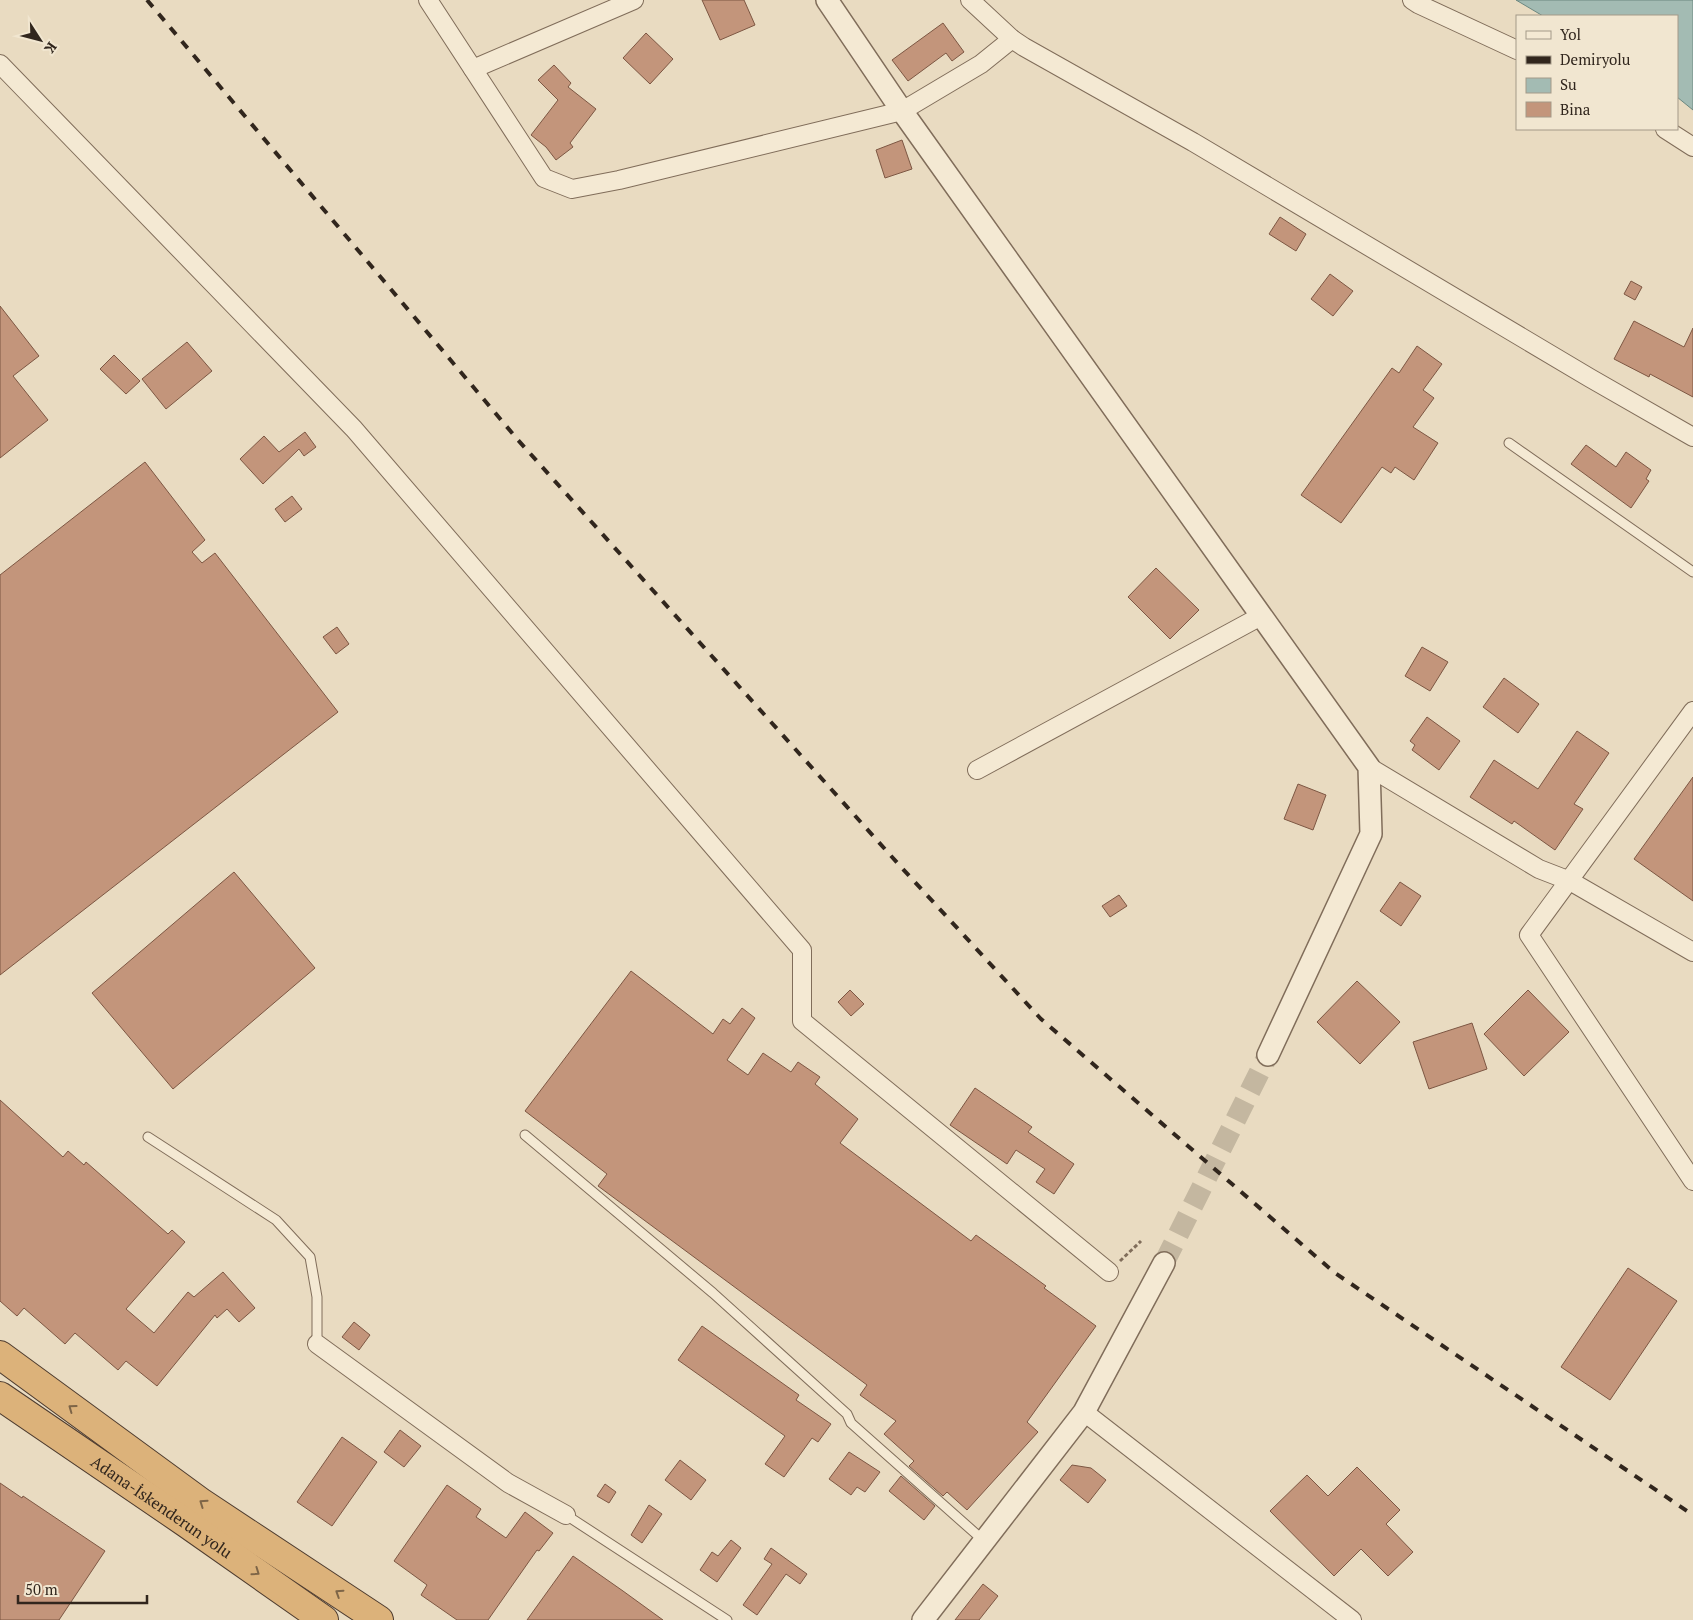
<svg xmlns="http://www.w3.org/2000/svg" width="1693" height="1620" font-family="'PT Serif',serif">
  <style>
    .water { fill: #a3bbb3; stroke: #6c8880 }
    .building { fill: #c3957b; stroke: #7d5743 }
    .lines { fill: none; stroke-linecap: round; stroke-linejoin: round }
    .tertiary-tunnel { stroke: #c4b7a0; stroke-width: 21; stroke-dasharray: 21 11; stroke-linecap: butt }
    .service-casing { stroke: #806d5a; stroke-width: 11 }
    .minor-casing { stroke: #806d5a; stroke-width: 20 }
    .tertiary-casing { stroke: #806d5a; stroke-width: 24 }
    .trunk-casing { stroke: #4e3c2f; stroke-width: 30 }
    .path { stroke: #806d5a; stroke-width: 3; stroke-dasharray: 4 2.5; stroke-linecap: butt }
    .service { stroke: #f4e9d3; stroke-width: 9 }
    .minor { stroke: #f4e9d3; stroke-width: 18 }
    .tertiary { stroke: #f4e9d3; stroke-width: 21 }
    .trunk { stroke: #dcb27a; stroke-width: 28 }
    .rail { stroke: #31261d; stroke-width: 4; stroke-dasharray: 9 9; stroke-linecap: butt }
    .oneway { stroke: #7e6547 }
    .labels { text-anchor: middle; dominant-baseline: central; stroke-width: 5; stroke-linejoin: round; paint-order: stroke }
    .street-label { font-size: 16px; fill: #31261d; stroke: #f1e6d0 }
  </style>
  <rect width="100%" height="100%" fill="#e9dbc1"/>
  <path class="water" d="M 1516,0 L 1693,0 L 1693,110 L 1677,97 L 1677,16 L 1543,16 Z"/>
  <g class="building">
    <path d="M 702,0 L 744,0 L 755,25 L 720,40 Z"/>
    <path d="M 943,23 L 964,52 L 952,61 L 946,53 L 908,81 L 892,60 Z"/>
    <path d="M 646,33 L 673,59 L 650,84 L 623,58 Z"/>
    <path d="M 554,65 L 571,83 L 568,87 L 596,109 L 570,143 L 573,147 L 556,160 L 546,147 L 531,135 L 558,100 L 538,80 Z"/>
    <path d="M 902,140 L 912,169 L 885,178 L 876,150 Z"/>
    <path d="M 1280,217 L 1306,234 L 1296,251 L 1269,234 Z"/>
    <path d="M 1330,274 L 1353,291 L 1333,316 L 1311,299 Z"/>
    <path d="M 1631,281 L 1642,287 L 1635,300 L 1624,294 Z"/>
    <path d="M 0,306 L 39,356 L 13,376 L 48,420 L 0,458 Z"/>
    <path d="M 1634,321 L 1684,347 L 1693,328 L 1693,397 L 1650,374 L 1649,377 L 1614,359 Z"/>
    <path d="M 187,342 L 212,371 L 166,409 L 142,379 Z"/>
    <path d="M 1417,346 L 1442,364 L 1423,390 L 1434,398 L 1413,427 L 1438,443 L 1414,480 L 1395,467 L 1391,473 L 1382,467 L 1341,523 L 1301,495 L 1392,368 L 1399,373 Z"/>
    <path d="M 114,355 L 140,381 L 126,394 L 100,369 Z"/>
    <path d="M 305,432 L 316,447 L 304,456 L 299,449 L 263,484 L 240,459 L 264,436 L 279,452 Z"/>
    <path d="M 1586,445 L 1616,467 L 1626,452 L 1651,470 L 1646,479 L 1649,481 L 1631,508 L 1571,464 Z"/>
    <path d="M 145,462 L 205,540 L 192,552 L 202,563 L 215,553 L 338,712 L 0,975 L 0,575 Z"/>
    <path d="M 292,496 L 302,509 L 285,522 L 275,509 Z"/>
    <path d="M 1156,568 L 1199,610 L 1170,639 L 1128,597 Z"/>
    <path d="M 337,627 L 349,644 L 336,654 L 323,637 Z"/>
    <path d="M 1422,647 L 1448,662 L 1430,691 L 1405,676 Z"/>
    <path d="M 1504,678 L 1539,704 L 1518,733 L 1483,707 Z"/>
    <path d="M 1427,717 L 1460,741 L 1439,770 L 1412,750 L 1415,745 L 1410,741 Z"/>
    <path d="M 1577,731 L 1609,753 L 1574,804 L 1583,809 L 1555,850 L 1514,821 L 1512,824 L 1470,797 L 1494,760 L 1538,789 Z"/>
    <path d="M 1693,777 L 1693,901 L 1634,859 Z"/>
    <path d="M 1298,784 L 1326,795 L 1313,830 L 1284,819 Z"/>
    <path d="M 234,872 L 315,968 L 173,1089 L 92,993 Z"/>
    <path d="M 1400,882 L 1421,896 L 1401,926 L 1380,911 Z"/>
    <path d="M 1119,895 L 1127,906 L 1110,917 L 1102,906 Z"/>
    <path d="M 631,971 L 713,1034 L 723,1019 L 730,1024 L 742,1008 L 755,1018 L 727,1060 L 748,1075 L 763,1053 L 791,1072 L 798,1062 L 820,1077 L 815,1084 L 858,1119 L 840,1143 L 971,1241 L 976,1235 L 1046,1286 L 1044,1288 L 1096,1326 L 1027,1422 L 1038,1432 L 967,1510 L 947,1492 L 943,1496 L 909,1466 L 914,1461 L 884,1434 L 896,1421 L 860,1395 L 867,1385 L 598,1186 L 607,1174 L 525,1111 Z"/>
    <path d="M 1357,981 L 1400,1022 L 1360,1064 L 1317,1022 Z"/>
    <path d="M 850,990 L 864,1004 L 851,1016 L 838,1002 Z"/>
    <path d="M 1528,990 L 1569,1032 L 1524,1076 L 1484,1034 Z"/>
    <path d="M 1472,1023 L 1487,1069 L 1429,1089 L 1413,1042 Z"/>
    <path d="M 975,1088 L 1032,1127 L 1028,1132 L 1074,1164 L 1054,1194 L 1036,1182 L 1045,1169 L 1016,1150 L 1007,1164 L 950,1125 Z"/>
    <path d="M 0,1100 L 63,1157 L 68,1151 L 84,1165 L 86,1162 L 168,1234 L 172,1230 L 185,1242 L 126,1309 L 154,1333 L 188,1292 L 194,1297 L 223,1272 L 255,1308 L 239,1322 L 227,1309 L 217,1318 L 215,1315 L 157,1386 L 126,1361 L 118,1370 L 75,1333 L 65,1344 L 24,1308 L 17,1316 L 0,1301 Z"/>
    <path d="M 1628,1268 L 1677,1301 L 1610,1400 L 1561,1367 Z"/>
    <path d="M 354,1322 L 370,1335 L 359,1350 L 342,1337 Z"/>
    <path d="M 702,1326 L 799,1395 L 796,1400 L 831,1424 L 818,1442 L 812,1438 L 784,1477 L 765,1464 L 785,1436 L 678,1360 Z"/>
    <path d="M 400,1430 L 421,1446 L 404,1467 L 384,1452 Z"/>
    <path d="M 342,1437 L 377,1462 L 332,1526 L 297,1502 Z"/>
    <path d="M 849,1452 L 880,1472 L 865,1492 L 857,1487 L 851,1495 L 829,1479 Z"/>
    <path d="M 680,1460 L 706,1480 L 691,1500 L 665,1480 Z"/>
    <path d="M 1072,1465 L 1091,1468 L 1106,1480 L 1088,1503 L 1060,1480 Z"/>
    <path d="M 1357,1467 L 1400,1510 L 1386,1524 L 1413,1552 L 1388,1576 L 1361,1549 L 1334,1576 L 1270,1511 L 1307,1475 L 1328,1496 Z"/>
    <path d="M 901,1476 L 935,1506 L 924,1520 L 889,1491 Z"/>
    <path d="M 0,1483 L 22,1498 L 23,1496 L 105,1551 L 59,1620 L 0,1620 Z"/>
    <path d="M 605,1484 L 616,1492 L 609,1503 L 597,1496 Z"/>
    <path d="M 447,1485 L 481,1509 L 476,1517 L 506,1538 L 525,1512 L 553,1533 L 539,1551 L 537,1550 L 488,1620 L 457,1620 L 421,1595 L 427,1585 L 394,1561 Z"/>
    <path d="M 649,1505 L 662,1514 L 642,1543 L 631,1535 Z"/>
    <path d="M 731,1540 L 741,1548 L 717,1582 L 700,1570 L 712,1552 L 718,1556 Z"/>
    <path d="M 771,1548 L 807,1574 L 800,1584 L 786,1574 L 757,1615 L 743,1605 L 772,1564 L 764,1559 Z"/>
    <path d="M 573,1556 L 623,1591 L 663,1620 L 527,1620 Z"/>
    <path d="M 983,1584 L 998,1596 L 979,1620 L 955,1620 Z"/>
  </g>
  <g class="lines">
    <path class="tertiary-tunnel" d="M 1164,1263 L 1268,1055"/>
    <defs>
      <g id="service">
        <path d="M 1509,443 L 1693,572"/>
        <path d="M 525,1135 L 713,1293 L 847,1414 L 851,1423 L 984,1541"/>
        <path d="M 148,1137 L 276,1220 L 310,1257 L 317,1297 L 317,1344"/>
        <path d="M 566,1515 L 727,1620"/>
      </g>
      <g id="minor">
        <path d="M 428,0 L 544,178 L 572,189 L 619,180 L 902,111 L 981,64 L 1012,39"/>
        <path d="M 970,0 L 1012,39 L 1024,47 L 1193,142 L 1590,378 L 1693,437"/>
        <path d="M 1412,0 L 1418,4 L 1517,50"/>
        <path d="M 0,64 L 354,429 L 802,950 L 802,1021 L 1109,1272"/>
        <path d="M 473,69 L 634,0"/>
        <path d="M 1665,129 L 1693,147"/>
        <path d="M 1693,711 L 1529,935 L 1693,1181"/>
        <path d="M 1369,767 L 1539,869 L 1570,881 L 1693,952"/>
        <path d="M 977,770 L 1261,616"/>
        <path d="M 317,1344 L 508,1483 L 566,1515"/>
        <path d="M 1084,1412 L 1352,1620"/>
      </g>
      <g id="tertiary">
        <path d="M 827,0 L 902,111 L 1369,767 L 1371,834 L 1268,1055"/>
        <path d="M 923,1620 L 1084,1412 L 1164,1263"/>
      </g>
      <g id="trunk">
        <path d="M 0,1355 L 202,1503 L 379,1620"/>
        <path id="s1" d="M 0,1396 L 186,1523 L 324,1620"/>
      </g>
    </defs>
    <use href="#service" class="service-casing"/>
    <use href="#minor" class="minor-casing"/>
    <use href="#tertiary" class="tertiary-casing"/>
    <use href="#trunk" class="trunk-casing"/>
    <path class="path" d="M 1120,1261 L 1141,1241"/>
    <use href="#service" class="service"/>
    <use href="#minor" class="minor"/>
    <use href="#tertiary" class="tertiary"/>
    <use href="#trunk" class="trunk"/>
    <path class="rail" d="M 147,0 L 518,440 L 901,867 L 1041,1019 L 1335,1273 L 1693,1515"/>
  </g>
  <defs><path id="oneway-chevron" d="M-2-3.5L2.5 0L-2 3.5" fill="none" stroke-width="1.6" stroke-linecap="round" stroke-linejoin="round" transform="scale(1.25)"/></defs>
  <g class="oneway">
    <use href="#oneway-chevron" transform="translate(72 1408) rotate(-144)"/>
    <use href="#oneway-chevron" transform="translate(203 1503) rotate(-145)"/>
    <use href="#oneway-chevron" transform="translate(256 1572) rotate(35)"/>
    <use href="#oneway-chevron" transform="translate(339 1593) rotate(-147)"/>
  </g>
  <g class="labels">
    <g class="street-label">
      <text stroke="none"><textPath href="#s1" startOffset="196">Adana-İskenderun yolu</textPath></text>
    </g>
  </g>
  <rect x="1516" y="15" width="162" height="115" fill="#f1e6d0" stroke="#a49988"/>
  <rect x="1526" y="31" width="25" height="8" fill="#f4e9d3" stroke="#a49988"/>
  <text x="1560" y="40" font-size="15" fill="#31261d">Yol</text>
  <rect x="1526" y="56" width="25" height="8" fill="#31261d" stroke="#a49988"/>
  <text x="1560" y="65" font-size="15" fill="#31261d">Demiryolu</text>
  <rect x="1526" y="78" width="25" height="15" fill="#a3bbb3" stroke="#a49988"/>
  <text x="1560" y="90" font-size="15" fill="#31261d">Su</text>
  <rect x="1526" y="102" width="25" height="15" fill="#c3957b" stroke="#a49988"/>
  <text x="1560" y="115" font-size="15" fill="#31261d">Bina</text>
  <g transform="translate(40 40) rotate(126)" stroke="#f1e6d0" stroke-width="4" paint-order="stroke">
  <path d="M0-4L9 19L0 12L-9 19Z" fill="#31261d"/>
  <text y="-8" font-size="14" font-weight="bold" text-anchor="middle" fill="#31261d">K</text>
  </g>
  <path d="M18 1595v8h129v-8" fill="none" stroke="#31261d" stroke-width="2.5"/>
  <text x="25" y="1595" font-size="15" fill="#31261d" stroke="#f1e6d0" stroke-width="4" paint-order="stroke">50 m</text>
</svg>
